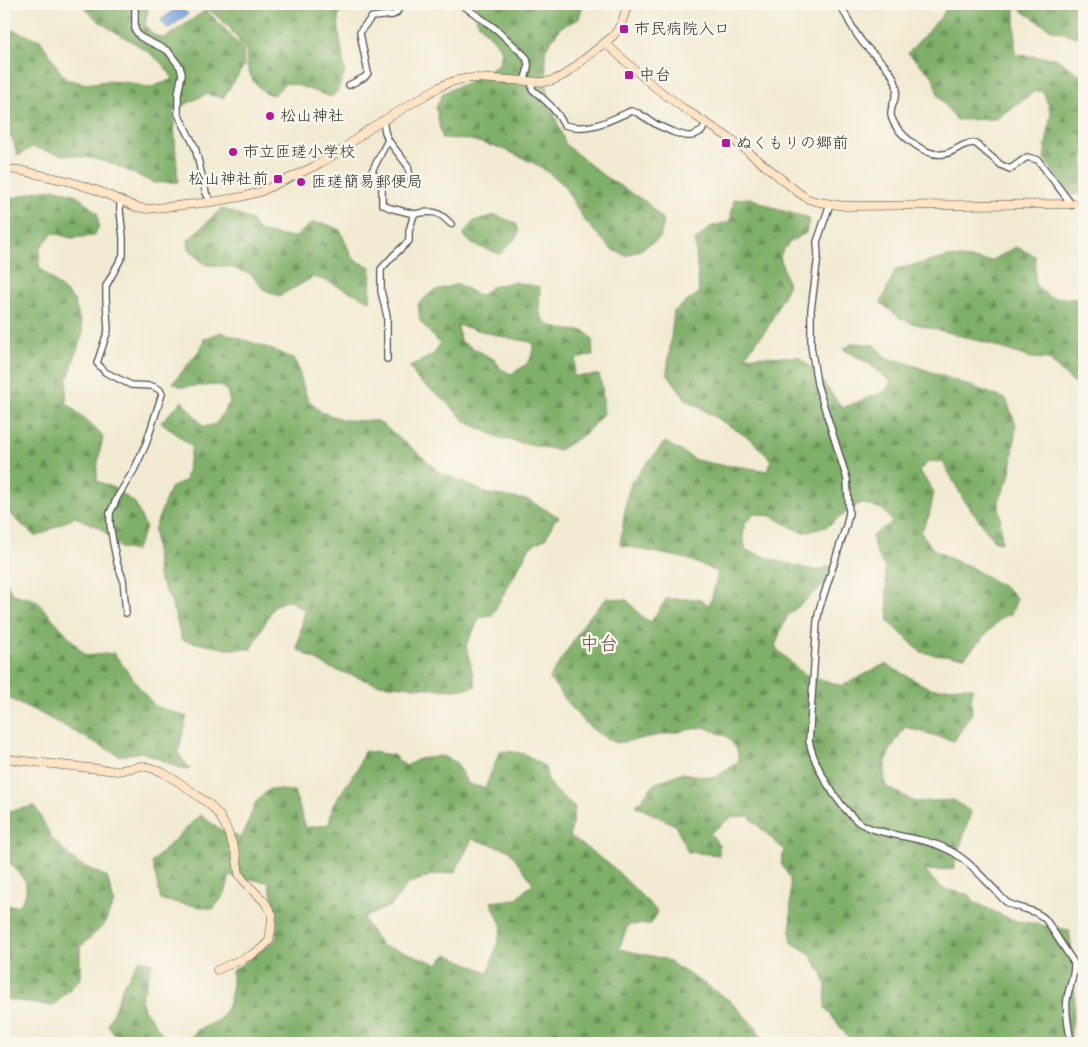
<svg xmlns="http://www.w3.org/2000/svg" width="1088" height="1047" font-family="'Balsamiq Sans','Klee One',sans-serif">
  <style>
    .forest { fill: url(#forest-firs); stroke: #556d4a; fill-rule: evenodd }
    .water { fill: #6e9dd7; stroke: #4c6481 }
    .lines { fill: none; stroke-linecap: round; stroke-linejoin: round }
    .street-casing { stroke: #494844; stroke-width: 8 }
    .secondary-casing { stroke: #494844; stroke-width: 9 }
    .street { stroke: #fff; stroke-width: 5.5 }
    .secondary { stroke: #ffe4c6; stroke-width: 8 }
    .poi-dot { fill: #b5179e; stroke: #fbf7ec; stroke-width: 2 }
    .labels { text-anchor: middle; dominant-baseline: central; stroke-width: 5; stroke-linejoin: round; paint-order: stroke }
    .poi-label { font-size: 16px; fill: #2b2b2b; stroke: #fbf7ec; text-anchor: start }
    .quarter-label { font-size: 19px; fill: #645249; stroke: #fbf7ec }
  </style>
  <defs>
    <pattern id="forest-firs" width="22" height="20" patternUnits="userSpaceOnUse" patternTransform="scale(1.25)"><rect width="22" height="20" fill="#7faf68"/><path d="M5 1l3.5 6h-7zM16 11l3.5 6h-7z" fill="#688f56"/></pattern>
  </defs>
  <rect width="100%" height="100%" fill="#fbf7ec"/>
  <filter id="ink" filterUnits="userSpaceOnUse"><feTurbulence type="fractalNoise" baseFrequency=".02" numOctaves="2"/><feDisplacementMap in="SourceGraphic" scale="10" xChannelSelector="R" yChannelSelector="G"/><feConvolveMatrix kernelMatrix="1 2 1 2 8 2 1 2 1" color-interpolation-filters="sRGB"/></filter>
  <filter id="wash" filterUnits="userSpaceOnUse"><feTurbulence type="fractalNoise" baseFrequency=".0096" numOctaves="4" result="noise"/><feDisplacementMap in="SourceGraphic" scale="20" xChannelSelector="R" yChannelSelector="G"/><feGaussianBlur stdDeviation="1.12" result="paint"/><feColorMatrix in="noise" values="0 0 0 0 0 0 0 0 0 0 0 0 0 0 0 0 0 1.4 0 .05"/><feComposite in="paint" operator="in"/></filter>
  <g filter="url(#wash)">
    <rect width="100%" height="100%" fill="#f2ead2"/>
    <g class="forest">
      <path d="M 82,4 L 149,4 L 145,25 L 153,35 L 165,38 L 206,10 L 227,31 L 243,50 L 244,66 L 223,98 L 206,94 L 173,111 L 178,182 L 154,183 L 113,164 L 91,158 L 59,154 L 32,147 L 18,156 L 12,138 L 4,133 L 4,27 L 40,40 L 65,79 L 86,84 L 106,81 L 131,83 L 149,88 L 173,79 C 152,41 106,37 82,4 Z"/>
      <path d="M 206,4 L 345,4 L 338,16 L 339,32 L 345,73 L 337,92 L 331,97 L 297,85 L 285,83 L 274,95 L 265,93 L 253,81 L 247,67 L 246,51 L 229,27 L 207,8 Z"/>
      <path d="M 477,4 L 583,4 L 579,19 L 561,27 L 545,50 L 548,99 L 566,145 L 604,176 L 646,202 L 664,221 L 660,238 L 640,250 L 626,256 L 611,249 L 585,221 L 562,183 L 538,165 L 503,149 L 471,140 L 442,138 L 436,108 L 443,93 L 468,82 L 499,64 L 502,52 C 500,48 498,45 495,41 C 485,29 471,23 477,4 Z"/>
      <path d="M 949,4 L 1084,4 L 1083,39 L 1050,29 L 1015,6 L 1015,55 L 1055,58 L 1079,74 L 1084,72 L 1084,193 L 1072,195 L 1044,159 L 1051,113 L 1043,91 L 1035,91 L 996,119 L 956,120 L 938,95 L 933,77 L 908,53 L 941,17 Z"/>
      <path d="M 57,189 L 76,195 L 97,213 L 99,226 L 94,236 L 71,238 L 53,233 L 40,248 L 39,267 L 74,300 L 83,332 L 67,382 L 66,402 L 103,436 L 97,468 L 97,481 L 114,488 L 135,503 L 146,528 L 135,551 L 120,548 L 100,528 L 75,517 L 36,537 L 4,509 L 4,201 L 40,190 Z"/>
      <path d="M 750,198 L 779,210 L 806,217 L 809,220 L 806,233 L 790,242 L 783,250 L 780,256 L 788,286 L 767,329 L 745,356 L 799,357 L 817,374 L 842,408 L 886,391 L 891,382 L 870,364 L 843,349 L 854,343 L 875,345 L 886,359 L 901,361 L 1006,399 L 1016,425 L 1011,472 L 999,502 L 1002,543 L 994,540 L 965,502 L 943,462 L 930,461 L 919,470 L 934,492 L 929,516 L 921,532 L 932,548 L 955,561 L 967,565 L 1009,590 L 1017,599 L 1011,614 L 1002,617 L 965,657 L 932,654 L 921,652 L 889,622 L 885,568 L 876,553 L 872,536 L 893,522 L 882,509 L 860,503 L 826,527 L 802,533 L 772,516 L 755,514 L 745,523 L 743,537 L 746,550 L 777,561 L 817,571 L 839,563 L 832,578 L 788,615 L 781,629 L 775,647 L 802,673 L 842,686 L 885,664 L 931,689 L 963,687 L 973,688 L 971,701 L 972,713 L 954,741 L 905,727 C 890,750 883,757 885,786 L 915,802 L 954,800 L 971,812 L 953,869 L 925,871 L 933,880 L 944,889 L 970,895 L 974,902 L 1012,920 L 1069,930 L 1074,963 L 1075,996 L 1070,1043 L 873,1043 L 850,1040 L 825,1007 L 826,985 L 822,973 L 809,953 L 791,942 L 790,878 L 781,864 L 784,850 L 748,816 L 732,817 L 710,833 L 719,845 L 719,855 L 688,852 L 675,825 L 636,806 L 654,784 L 681,773 L 715,778 L 739,761 L 737,750 L 728,737 L 704,727 L 617,743 C 598,736 583,722 571,707 C 563,697 557,687 549,679 L 587,619 L 607,598 L 627,600 L 642,617 L 651,622 L 666,599 L 698,599 L 709,605 L 712,597 L 718,572 L 687,559 L 620,545 L 627,496 L 632,481 L 665,442 L 696,460 L 720,465 L 743,467 L 768,471 L 771,460 L 752,440 L 686,399 L 667,373 L 674,311 L 699,293 L 695,241 L 712,226 L 730,222 L 734,199 Z"/>
      <path d="M 221,209 L 230,211 L 251,220 L 258,231 L 280,236 L 295,237 L 312,223 L 326,224 L 340,230 L 351,255 L 356,261 L 371,267 L 370,301 L 329,282 L 313,277 L 303,283 L 279,296 L 263,289 L 251,274 L 229,267 L 206,265 L 189,250 L 188,240 Z"/>
      <path d="M 495,215 L 516,223 L 519,232 L 515,239 L 500,254 L 472,244 L 463,235 L 474,221 Z"/>
      <path d="M 1016,247 L 1035,256 L 1035,285 L 1049,297 L 1077,299 L 1084,301 L 1084,395 L 1081,390 L 1048,359 L 1030,358 L 984,342 L 912,323 L 900,318 L 881,303 L 896,269 L 949,257 L 991,261 Z"/>
      <path d="M 514,282 L 540,287 C 540,295 539,304 540,312 C 543,331 570,330 585,331 L 592,339 L 593,355 L 576,359 L 573,376 L 599,375 L 602,387 L 604,413 L 586,433 L 560,450 L 534,446 L 500,438 L 466,422 L 443,399 L 418,380 L 410,367 L 434,354 L 440,344 L 420,321 L 418,304 L 433,291 L 458,284 L 480,296 L 491,287 ZM 458,325 L 504,337 L 531,342 L 533,344 C 533,363 526,365 511,374 L 501,369 L 495,360 L 460,341 Z"/>
      <path d="M 221,332 L 268,348 L 295,359 L 307,398 L 321,412 L 344,420 L 378,421 L 417,452 L 439,472 L 489,494 L 528,500 L 559,517 L 554,521 L 546,538 L 530,547 L 492,615 L 480,617 L 466,645 L 476,687 L 454,690 L 377,684 L 330,668 L 297,649 L 305,610 L 288,600 L 274,606 L 251,649 L 228,649 L 182,640 L 171,601 L 158,577 L 154,530 L 170,488 L 185,481 L 192,447 L 161,422 L 182,401 L 204,427 L 216,424 L 230,402 L 227,391 L 219,385 L 182,387 L 173,383 L 201,348 L 204,339 Z"/>
      <path d="M 4,579 L 13,594 L 36,600 L 86,656 L 114,653 L 142,691 L 155,706 L 187,717 L 178,753 L 190,769 L 180,768 L 142,752 L 120,756 L 40,713 L 4,696 Z"/>
      <path d="M 364,751 L 393,755 L 406,766 L 419,759 L 441,756 L 456,762 L 468,784 L 485,788 L 500,751 L 514,752 L 525,754 L 545,767 L 548,781 L 556,791 L 575,807 L 570,836 L 613,867 L 658,912 L 651,924 L 628,925 L 619,949 L 665,959 L 729,1000 L 756,1028 L 763,1043 L 545,1043 L 539,1040 L 539,1043 L 121,1043 L 108,1025 L 124,984 L 140,959 L 153,963 L 141,999 L 144,1009 L 165,1038 L 190,1039 L 197,1030 L 219,1020 L 228,1006 L 232,990 L 232,971 L 276,940 L 278,914 L 268,882 L 230,876 L 225,894 L 213,909 L 161,900 L 152,862 L 200,815 L 224,832 L 242,837 L 256,802 L 269,789 L 294,791 L 306,828 L 329,824 L 333,805 L 358,768 ZM 472,839 L 509,850 L 533,883 L 516,899 L 491,902 L 502,927 L 489,973 L 447,954 L 437,964 L 402,951 L 381,946 L 363,918 L 392,905 L 408,884 L 432,875 L 455,872 Z"/>
      <path d="M 35,806 L 51,837 L 77,863 L 107,877 L 114,902 L 104,925 L 80,947 L 80,979 L 53,1006 L 4,999 L 4,906 L 20,905 L 26,894 L 26,882 L 4,856 L 4,812 Z"/>
    </g>
    <path class="water" d="M 180,5 L 188,14 L 168,29 L 161,20 Z"/>
  </g>
  <g filter="url(#ink)">
    <g class="lines">
      <defs>
        <g id="street">
          <path d="M 135,4 L 135,30 L 140,37 L 168,51 L 180,67 L 182,74 L 178,94 L 178,114 L 195,147 L 206,193 L 211,202"/>
          <path d="M 461,4 L 496,29 L 525,56 C 531,64 527,72 524,81"/>
          <path d="M 840,4 C 847,17 853,31 863,43 C 873,55 890,67 895,81 C 901,95 890,103 891,115 C 894,132 925,157 943,154 C 950,154 957,148 964,145 C 967,144 971,143 975,143 L 1001,165 L 1010,169 L 1027,157 L 1038,160 L 1072,205"/>
          <path d="M 532,82 L 532,89 C 546,101 556,109 564,125 C 589,132 609,121 631,111 L 638,113 L 657,125 L 673,132 L 686,136 L 692,136 L 702,131 L 706,123"/>
          <path d="M 349,85 L 365,77 L 368,73 L 360,33 L 361,30 L 372,17 L 393,15 C 398,13 399,9 398,4"/>
          <path d="M 383,120 L 385,132 L 388,140 L 408,166 L 410,177"/>
          <path d="M 120,201 L 120,210 L 123,238 L 123,255 L 106,286 L 106,298 L 108,330 L 97,363 L 105,372 L 131,385 L 152,386 L 160,390 L 162,394 L 146,444 L 134,470 L 118,496 L 110,513 L 110,524 L 113,543 L 117,563 L 123,579 L 126,613"/>
          <path d="M 830,204 L 817,242 L 818,256 L 811,310 L 811,346 L 817,384 L 847,479 L 849,513 L 846,526 L 819,610 L 817,622 L 809,741 C 815,768 837,804 858,822 C 864,826 875,830 883,832 C 905,838 928,839 949,850 C 967,859 980,875 995,890 C 999,894 1003,900 1008,903 C 1021,910 1036,909 1046,920 L 1074,963 C 1075,976 1069,986 1067,999 C 1065,1014 1069,1028 1071,1043"/>
          <path d="M 414,214 C 434,211 437,210 451,224"/>
          <path d="M 387,359 L 387,316 L 381,291 L 381,269 L 394,255 L 409,241 L 409,231 L 414,214 L 390,208 L 382,204 L 382,187 L 372,171 L 388,140"/>
          <path d="M 1074,966 L 1084,966"/>
        </g>
        <g id="secondary">
          <path d="M 605,43 L 652,85 L 683,108 L 737,143 L 799,193 L 808,199 L 819,202 L 845,206 L 1084,204"/>
          <path d="M 4,169 L 18,170 L 68,181 L 96,190 L 136,207 L 147,209 L 211,202 L 241,197 L 260,192 L 317,165 L 339,152 L 369,129 L 439,87 C 451,81 462,78 475,78 L 544,82 C 553,81 560,78 567,73 L 613,36 L 621,24 L 628,4"/>
          <path d="M 4,757 L 15,760 L 117,771 L 142,766 L 151,768 L 162,772 L 183,785 L 210,805 L 219,815 L 226,827 L 236,854 L 239,874 L 243,880 L 264,901 L 272,914 L 271,929 L 269,941 L 262,948 L 251,955 L 217,970"/>
        </g>
      </defs>
      <use href="#street" class="street-casing"/>
      <use href="#secondary" class="secondary-casing"/>
      <use href="#street" class="street"/>
      <use href="#secondary" class="secondary"/>
    </g>
  </g>
  <g class="poi-dot">
    <rect x="619" y="24" width="10" height="10" rx="2.5"/>
    <rect x="624" y="70" width="10" height="10" rx="2.5"/>
    <circle cx="270" cy="116" r="5"/>
    <rect x="721" y="138" width="10" height="10" rx="2.5"/>
    <circle cx="233" cy="152" r="5"/>
    <rect x="273" y="174" width="10" height="10" rx="2.5"/>
    <circle cx="301" cy="182" r="5"/>
  </g>
  <g class="labels">
    <g class="poi-label">
      <text x="634" y="29">市民病院入ロ</text>
      <text x="639" y="75">中台</text>
      <text x="280" y="116">松山神社</text>
      <text x="736" y="143">ぬくもりの郷前</text>
      <text x="243" y="152">市立匝瑳小学校</text>
      <text x="268" y="179" text-anchor="end">松山神社前</text>
      <text x="311" y="182">匝瑳簡易郵便局</text>
    </g>
    <g class="quarter-label">
      <text x="599" y="644">中台</text>
    </g>
  </g>
  <rect width="1088" height="1047" fill="none" stroke="#fbf7ec" stroke-width="20"/>
</svg>
